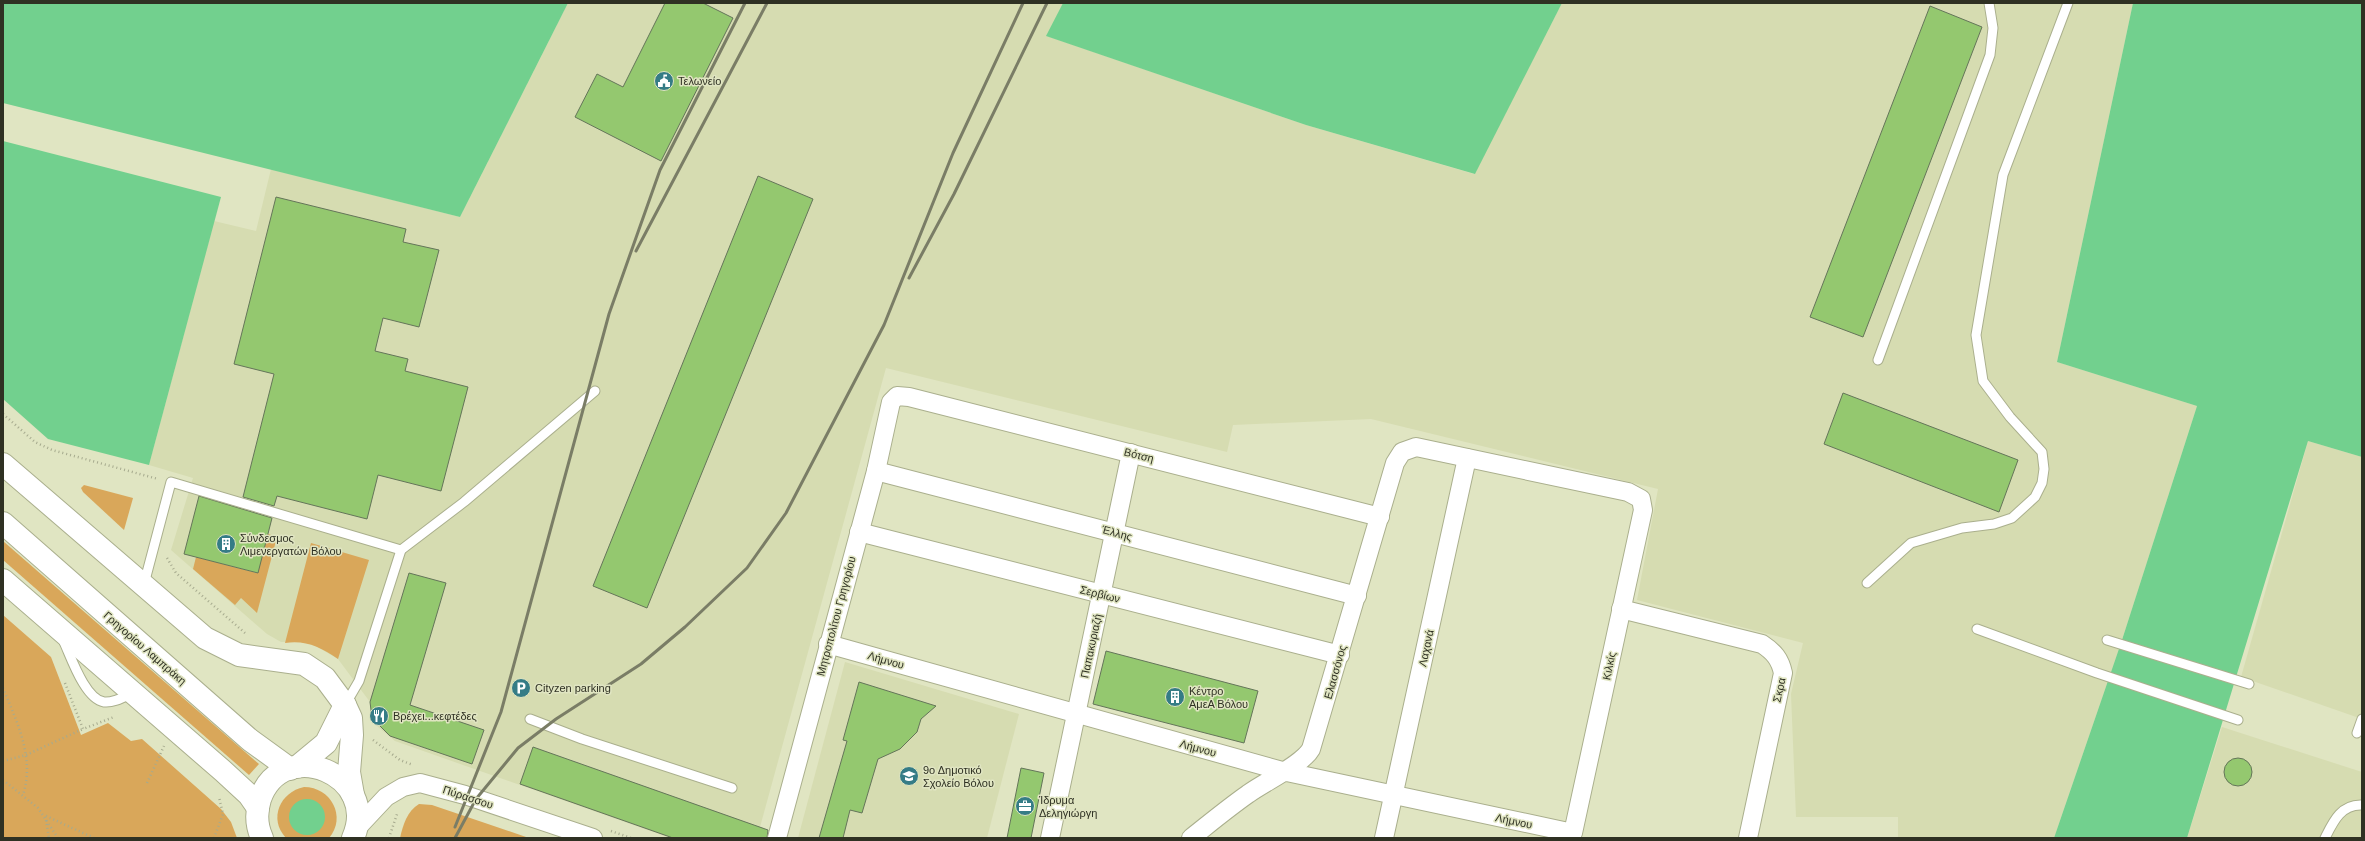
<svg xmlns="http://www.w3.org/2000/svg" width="2365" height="841" font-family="Arial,sans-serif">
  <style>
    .built { fill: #d6dcb1 }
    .green { fill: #d9a75a }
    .water { fill: #72d08e }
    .building { fill: #94c86f; stroke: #647559 }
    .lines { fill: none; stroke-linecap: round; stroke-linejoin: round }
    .service-casing { stroke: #aaaf8d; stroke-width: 11 }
    .minor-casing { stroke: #aaaf8d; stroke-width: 20 }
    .tertiary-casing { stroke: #aaaf8d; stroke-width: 24 }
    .secondary-casing { stroke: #aaaf8d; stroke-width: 24 }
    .path { stroke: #a6aa8e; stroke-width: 2.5; stroke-dasharray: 1 3; stroke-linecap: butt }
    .service { stroke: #fff; stroke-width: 9 }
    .minor { stroke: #fff; stroke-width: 18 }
    .tertiary { stroke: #fff; stroke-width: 22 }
    .secondary { stroke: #fff; stroke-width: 22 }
    .rail { stroke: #7a7d66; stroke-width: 3 }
    .labels { text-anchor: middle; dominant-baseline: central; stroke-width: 3; stroke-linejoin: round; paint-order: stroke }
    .poi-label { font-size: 11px; fill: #2f3123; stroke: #e0e5c2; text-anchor: start }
    .street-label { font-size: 11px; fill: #2f3123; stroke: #e0e5c2 }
  </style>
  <rect width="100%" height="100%" fill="#e0e5c2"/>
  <g class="built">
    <path d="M 568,3 L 1063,3 L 1047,36 L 1306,125 L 1474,174 L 1562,3 L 2133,3 L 2057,362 L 2197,406 L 2122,640 L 2054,838 L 1898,838 L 1898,817 L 1796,817 L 1791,694 L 1803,643 L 1637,600 L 1658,489 L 1371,419 L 1233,425 L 1227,452 L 886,368 L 757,838 L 670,838 L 395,741 L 378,727 L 372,719 L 370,702 L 338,659 L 314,645 L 301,642 L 281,642 L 267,634 L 171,550 L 193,478 L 149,465 L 214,221 L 256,231 L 271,169 L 460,217 Z"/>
    <path d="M 2308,441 L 2362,457 L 2362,719 L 2241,677 Z"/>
    <path d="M 845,662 L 1019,714 L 987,838 L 798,838 Z"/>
    <path d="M 2222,727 L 2362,772 L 2362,838 L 2187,838 Z"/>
  </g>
  <g class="green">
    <path d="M 84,485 L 133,498 L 124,530 L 83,492 L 81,488 Z"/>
    <path d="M 268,534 L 277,537 L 257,613 L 241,598 L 235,605 L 193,569 L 196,557 L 257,573 Z"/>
    <path d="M 3,541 L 259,764 L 249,775 L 3,560 Z"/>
    <path d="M 311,543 L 369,560 L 338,659 C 320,647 306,640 285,643 Z"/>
    <path d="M 3,615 L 51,657 L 81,735 L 108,723 L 131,741 L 142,739 L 221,809 L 231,822 L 237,838 L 3,838 Z"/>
    <path d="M 304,787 C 331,787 347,817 329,838 L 286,838 C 268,819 280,792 304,787 Z"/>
    <path d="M 419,804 L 432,805 L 529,838 L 400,838 C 403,825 407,811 419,804 Z"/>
  </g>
  <g class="water">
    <path d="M 3,3 L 568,3 L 460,217 L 3,103 Z"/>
    <path d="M 1063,3 L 1562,3 L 1475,174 L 1306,125 L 1046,36 Z"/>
    <path d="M 2133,3 L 2362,3 L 2362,457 L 2308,441 L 2187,838 L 2054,838 L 2122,640 L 2197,406 L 2057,362 Z"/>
    <path d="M 3,141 L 221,197 L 149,465 L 48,439 L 3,399 Z"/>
    <circle cx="307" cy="817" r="18"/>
  </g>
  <g class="building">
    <path d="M 665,3 L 703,3 L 733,18 L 661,161 L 575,117 L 597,74 L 623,87 Z"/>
    <path d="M 1930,6 L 1982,27 L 1863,337 L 1810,317 Z"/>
    <path d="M 758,176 L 813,199 L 647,608 L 593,586 Z"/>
    <path d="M 276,197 L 406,229 L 403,242 L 439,250 L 419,327 L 383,318 L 375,351 L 408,359 L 405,371 L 468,387 L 441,491 L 378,475 L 367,519 L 277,496 L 274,506 L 243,497 L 274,374 L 234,364 Z"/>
    <path d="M 1843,393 L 2018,460 L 1999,512 L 1824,444 Z"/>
    <path d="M 199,496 L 272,518 L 258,573 L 184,554 Z"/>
    <path d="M 409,573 L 446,583 L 410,705 L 484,730 L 472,764 L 390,736 L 372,718 L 370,702 Z"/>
    <path d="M 1106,651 L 1258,691 L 1244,743 L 1093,704 Z"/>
    <path d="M 859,682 L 936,706 L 921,719 L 917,732 L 900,749 L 878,759 L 862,813 L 850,810 L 843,838 L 819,838 L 847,741 L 843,740 Z"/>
    <path d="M 533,747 L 768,830 L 767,838 L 673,838 L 520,784 Z"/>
    <circle cx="2238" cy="772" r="14"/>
    <path d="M 1021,768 L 1044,773 L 1031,838 L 1007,838 Z"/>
  </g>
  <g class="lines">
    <defs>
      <g id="service">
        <path d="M 1878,360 L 1990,55 L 1993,28 L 1989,3"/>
        <path d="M 401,550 L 464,502 L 595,391"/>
        <path d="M 1867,583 L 1911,543 L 1962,528 L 1994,524 L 2012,518 L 2035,497 L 2042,483 L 2044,469 L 2042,452 L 2010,417 L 1983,381 L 1976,335 L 2003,175 L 2068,3"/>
        <path d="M 144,584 L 171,482 L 401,550 L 359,681 L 345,705"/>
        <path d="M 1977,629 L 2097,673 L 2238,720"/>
        <path d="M 2107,640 L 2249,684"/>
        <path d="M 64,642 C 71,657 85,699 104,702 C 114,703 124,697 133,693"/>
        <path d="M 530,719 L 582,739 L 732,788"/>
        <path d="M 2357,733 L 2362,719"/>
        <path d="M 2325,838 C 2333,822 2341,804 2362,805"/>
      </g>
      <g id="minor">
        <path d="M 876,471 L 1357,596"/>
        <path d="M 859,532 L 1340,655"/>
        <path d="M 1621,609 L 1762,644 C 1774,652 1780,659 1783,673 L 1748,838"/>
        <path d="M 828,644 L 1282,771 L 1573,833 L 1643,510 L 1641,499 L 1628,492 L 1416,447 L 1402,452 L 1395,463 L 1311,749 C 1302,765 1264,782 1248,794 C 1228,808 1210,823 1191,838"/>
        <path d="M 356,829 L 386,797 L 403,787 L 420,783 L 465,795 L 593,838"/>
        <path d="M 777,838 L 876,471 L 891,402 L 897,396 L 909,397 L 1380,517"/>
        <path d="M 1050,838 L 1131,453"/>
        <path d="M 1384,838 L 1467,458"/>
      </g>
      <g id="tertiary">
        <path d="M 3,464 L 205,638 L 239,655 L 304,664 L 325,678 L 345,705 L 351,718 L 352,735 L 349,772 L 353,795"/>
        <path d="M 297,767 L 326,743 L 345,705"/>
      </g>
      <g id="secondary">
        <path d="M 3,523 L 250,740 L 290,769"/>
        <path d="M 3,580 L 223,771 L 249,795 L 258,808"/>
        <path d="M 262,838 C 256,825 256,812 260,799 C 283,734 381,775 353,838"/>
      </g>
    </defs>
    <use href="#service" class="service-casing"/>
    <use href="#minor" class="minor-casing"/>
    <use href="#tertiary" class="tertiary-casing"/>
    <use href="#secondary" class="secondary-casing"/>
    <g class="path">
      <path d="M 3,414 L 35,442 L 52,450 L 158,479"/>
      <path d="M 167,558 L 176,573 L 245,633"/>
      <path d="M 65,683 L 83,729 L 114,717"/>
      <path d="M 3,688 C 17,722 35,758 23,795"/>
      <path d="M 373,740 L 400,760 L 413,765"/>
      <path d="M 3,761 L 26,755 L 83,729"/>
      <path d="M 3,780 L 38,808 L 58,838"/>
      <path d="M 147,783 L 164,746"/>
      <path d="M 46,816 L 94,838"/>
      <path d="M 46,820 L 49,838"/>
      <path d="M 611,831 L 631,838"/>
      <path d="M 214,838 L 223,814 L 219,797"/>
      <path d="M 389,838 L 397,814"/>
    </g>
    <use href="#service" class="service"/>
    <use href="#minor" class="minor"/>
    <use href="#tertiary" class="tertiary"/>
    <use href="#secondary" class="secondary"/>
    <g class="rail">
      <path d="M 636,251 L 767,3"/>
      <path d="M 909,278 L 954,194 L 1047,3"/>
      <path d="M 455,827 L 501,712 L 609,314 L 660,170 L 745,3"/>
      <path d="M 455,838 L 476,799 L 518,748 L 556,719 L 641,664 L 685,627 L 747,568 L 786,513 L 884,325 L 953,153 L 1023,3"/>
    </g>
  </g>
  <defs>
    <symbol id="civic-disc" viewBox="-11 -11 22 22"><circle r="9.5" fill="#357c86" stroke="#e0e5c2"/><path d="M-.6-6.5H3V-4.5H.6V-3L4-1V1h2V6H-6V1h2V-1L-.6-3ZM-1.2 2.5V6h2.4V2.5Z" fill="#fff"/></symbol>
    <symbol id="building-disc" viewBox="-11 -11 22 22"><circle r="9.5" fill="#357c86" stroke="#e0e5c2"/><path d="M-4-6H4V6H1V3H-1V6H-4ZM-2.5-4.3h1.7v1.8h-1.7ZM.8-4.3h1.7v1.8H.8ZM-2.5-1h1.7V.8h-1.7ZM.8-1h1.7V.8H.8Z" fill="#fff"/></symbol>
    <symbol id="parking-disc" viewBox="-11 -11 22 22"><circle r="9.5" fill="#357c86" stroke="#e0e5c2"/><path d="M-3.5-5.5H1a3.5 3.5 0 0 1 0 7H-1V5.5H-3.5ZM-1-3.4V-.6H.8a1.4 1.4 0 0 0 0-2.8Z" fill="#fff"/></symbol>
    <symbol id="restaurant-disc" viewBox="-11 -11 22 22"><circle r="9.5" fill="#357c86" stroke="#e0e5c2"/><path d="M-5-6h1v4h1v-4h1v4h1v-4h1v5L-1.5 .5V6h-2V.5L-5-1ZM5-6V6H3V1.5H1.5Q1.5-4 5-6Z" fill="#fff"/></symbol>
    <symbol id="school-disc" viewBox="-11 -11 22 22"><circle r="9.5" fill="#357c86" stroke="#e0e5c2"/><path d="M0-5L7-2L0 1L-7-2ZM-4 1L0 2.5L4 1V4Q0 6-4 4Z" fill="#fff"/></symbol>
    <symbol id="office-disc" viewBox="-11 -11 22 22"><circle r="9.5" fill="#357c86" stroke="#e0e5c2"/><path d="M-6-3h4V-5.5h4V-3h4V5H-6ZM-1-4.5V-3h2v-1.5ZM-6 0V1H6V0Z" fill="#fff"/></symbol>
  </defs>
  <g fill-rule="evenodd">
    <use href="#civic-disc" x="653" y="70" width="22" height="22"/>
    <use href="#building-disc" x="215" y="533" width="22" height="22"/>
    <use href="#parking-disc" x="510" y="677" width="22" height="22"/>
    <use href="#building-disc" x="1164" y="686" width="22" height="22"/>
    <use href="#restaurant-disc" x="368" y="705" width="22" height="22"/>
    <use href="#school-disc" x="898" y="765" width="22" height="22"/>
    <use href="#office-disc" x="1014" y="795" width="22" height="22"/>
  </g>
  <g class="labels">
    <g class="poi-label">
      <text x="678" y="81">Τελωνείο</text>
      <text x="240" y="538">Σύνδεσμος<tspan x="240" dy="13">Λιμενεργατών Βόλου</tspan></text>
      <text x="535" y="688">Cityzen parking</text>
      <text x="1189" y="691">Κέντρο<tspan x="1189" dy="13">ΑμεΑ Βόλου</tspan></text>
      <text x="393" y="716">Βρέχει...κεφτέδες</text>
      <text x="923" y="770">9ο Δημοτικό<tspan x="923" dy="13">Σχολείο Βόλου</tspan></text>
      <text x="1039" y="800">Ίδρυμα<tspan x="1039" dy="13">Δεληγιώργη</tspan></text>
    </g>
    <g class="street-label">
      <text transform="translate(1139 455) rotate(14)">Βότση</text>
      <text transform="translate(1117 533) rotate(15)">Έλλης</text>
      <text transform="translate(1100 594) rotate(14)">Σερβίων</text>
      <text transform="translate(836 616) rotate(-75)">Μητροπολίτου Γρηγορίου</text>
      <text transform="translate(1091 646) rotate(-78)">Παπακυριαζή</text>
      <text transform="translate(145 648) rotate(41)">Γρηγορίου Λαμπράκη</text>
      <text transform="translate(1426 648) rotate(-78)">Λαχανά</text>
      <text transform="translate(886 660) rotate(16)">Λήμνου</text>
      <text transform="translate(1609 666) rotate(-78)">Κιλκίς</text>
      <text transform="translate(1335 672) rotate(-74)">Ελασσόνος</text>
      <text transform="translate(1779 690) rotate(-78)">Σκρα</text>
      <text transform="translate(1198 748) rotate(15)">Λήμνου</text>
      <text transform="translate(468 797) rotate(18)">Πύρασσου</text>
      <text transform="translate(1514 821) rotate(12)">Λήμνου</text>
    </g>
  </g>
  <rect width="2365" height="841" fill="none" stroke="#2f3123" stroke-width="8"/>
</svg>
